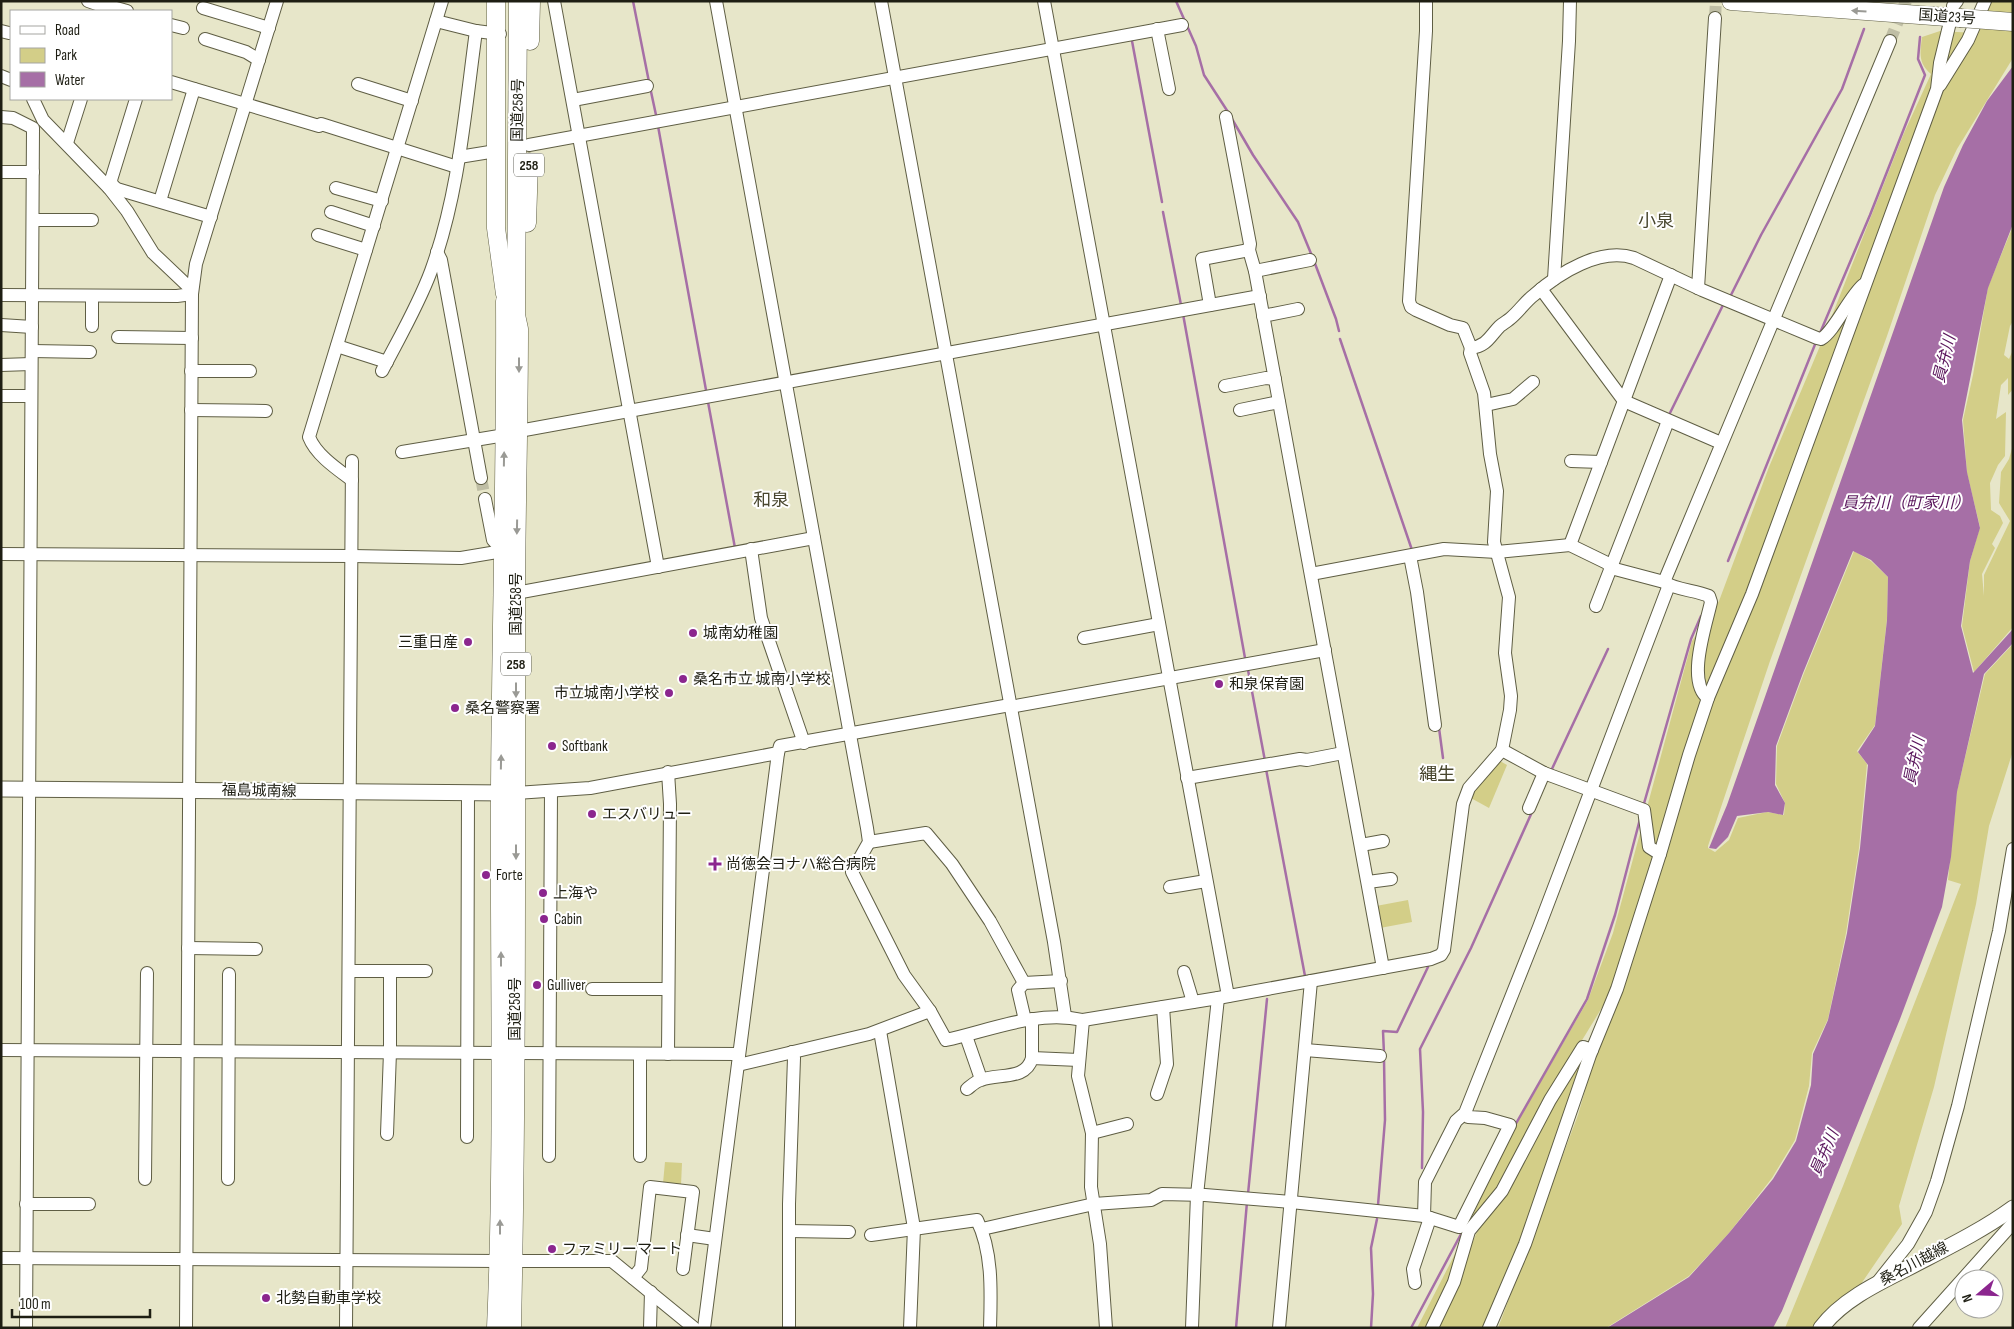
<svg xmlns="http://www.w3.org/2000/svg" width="2014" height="1329" font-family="'Sofia Sans Condensed','Noto Sans JP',sans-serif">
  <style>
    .green { fill: #d3ce88 }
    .water { fill: #a66fa6 }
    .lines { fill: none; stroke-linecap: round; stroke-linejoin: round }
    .stream { stroke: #a66fa6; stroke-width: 2.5 }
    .minor-tunnel { stroke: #bfbea5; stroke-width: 12; stroke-dasharray: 12 6; stroke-linecap: butt }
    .minor-casing { stroke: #5f5e44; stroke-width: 14 }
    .major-casing { stroke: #5f5e44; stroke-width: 17 }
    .highway-casing { stroke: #5f5e44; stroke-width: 19 }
    .minor { stroke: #fff; stroke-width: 12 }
    .major { stroke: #fff; stroke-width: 15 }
    .highway { stroke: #fff; stroke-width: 18 }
    .highway-bridge-casing { stroke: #5f5e44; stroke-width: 19; stroke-linecap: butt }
    .highway-bridge { stroke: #fff; stroke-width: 18 }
    .oneway { fill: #9a9a95 }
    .poi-dot { fill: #8b268e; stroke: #fff; stroke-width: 2 }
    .labels { text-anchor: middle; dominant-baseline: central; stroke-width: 4; stroke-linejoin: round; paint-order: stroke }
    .shield { fill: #fff; stroke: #62625a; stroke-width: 1 }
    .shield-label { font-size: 14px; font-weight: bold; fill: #1e1e13 }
    .street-label { font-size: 15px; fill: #1e1e13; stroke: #fff }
    .poi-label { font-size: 15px; fill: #1e1e13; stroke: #fff; text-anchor: start }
    .water-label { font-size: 16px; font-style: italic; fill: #59145b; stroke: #fff }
    .quarter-label { font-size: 18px; fill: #48462e; stroke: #fff }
  </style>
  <rect width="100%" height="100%" fill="#e7e6c9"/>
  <g class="green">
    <path d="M 1992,1 L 2013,1 L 2013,58 L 1957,149 L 1935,195 L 1887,336 L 1770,661 L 1708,846 L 1708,848 L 1715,852 L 1729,840 L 1738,818 L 1767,812 L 1784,815 L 1785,803 L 1776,784 L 1777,746 L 1804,673 L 1854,551 L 1871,561 L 1888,577 L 1887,619 L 1875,725 L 1857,751 L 1867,764 L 1859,848 L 1846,933 L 1828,1019 L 1812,1053 L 1809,1086 L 1795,1140 L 1772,1178 L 1729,1233 L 1689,1276 L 1606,1328 L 1498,1328 L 1578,1115 L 1595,1056 L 1626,979 L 1672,837 L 1664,835 L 1606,1001 L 1573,1055 L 1506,1178 L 1467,1227 L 1515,1126 L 1588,1000 L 1613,933 L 1692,641 L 1719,601 L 1769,467 L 1820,346 L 1904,133 L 1931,74 C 1918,63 1920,53 1922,37 L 1940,31 L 1975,33 Z"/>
    <path d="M 2013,226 L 2013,321 L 2010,326 L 2004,355 L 2009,359 L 2013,350 L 2013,389 L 2008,395 L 2008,378 L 2001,385 L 1996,419 L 2006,412 L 2005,456 L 1998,465 L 1990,483 L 1991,510 L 2000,516 L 2003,523 L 1992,544 L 1995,548 L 1982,574 L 1984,596 L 1984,575 L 2010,521 L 1999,503 L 2001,472 L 2009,459 L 2013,445 L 2013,627 L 1974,672 L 1962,626 L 1970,561 L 1980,527 L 1967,473 L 1963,420 L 1973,375 L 1988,287 Z"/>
    <path d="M 2013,644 L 2013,751 L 1989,826 L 1976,904 L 1934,1087 L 1899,1206 L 1902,1224 L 1861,1284 L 1827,1313 L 1814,1328 L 1785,1328 L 1843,1186 L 1961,884 L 1948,880 L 1957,791 L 1985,674 Z"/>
    <path d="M 1500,761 L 1507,765 L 1489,808 L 1469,797 L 1473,790 Z"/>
    <path d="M 1408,900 L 1412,922 L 1380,928 L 1376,906 Z"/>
    <path d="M 1590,1051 L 1522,1240 L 1486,1328 L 1438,1328 L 1476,1234 L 1507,1191 L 1573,1067 Z"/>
    <path d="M 665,1162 L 682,1163 L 681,1185 L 663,1183 Z"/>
    <path d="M 1459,1246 L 1454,1278 L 1428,1328 L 1417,1328 Z"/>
  </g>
  <path class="water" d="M 2013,66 L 2013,224 L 1988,288 L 1962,420 L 1967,472 L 1980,528 L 1970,561 L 1961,626 L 1973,673 L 2013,629 L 2013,643 L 1984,674 L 1957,792 L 1951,857 L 1942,907 L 1900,1019 L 1782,1311 L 1773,1328 L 1607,1328 L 1689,1277 L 1729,1233 L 1773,1179 L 1796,1141 L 1811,1085 L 1813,1054 L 1828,1020 L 1847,933 L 1860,848 L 1868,765 L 1858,752 L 1875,726 L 1887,620 L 1888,577 L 1871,560 L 1853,551 L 1803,673 L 1776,746 L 1775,785 L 1785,803 L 1783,815 L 1768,812 L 1737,816 L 1728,837 L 1716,849 L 1709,848 L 1727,805 L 1944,187 L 1963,145 L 1987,101 Z"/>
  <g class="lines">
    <g class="stream">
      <path d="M 633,1 L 649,82"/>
      <path d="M 1176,1 L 1196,46 L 1204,75 L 1228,112"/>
      <path d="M 1132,41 L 1162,202"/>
      <path d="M 650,87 L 656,115"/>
      <path d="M 1232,119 L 1253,155 L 1298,222 L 1312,256"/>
      <path d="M 658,126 L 706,390"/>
      <path d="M 1163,212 L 1181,305"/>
      <path d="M 1314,261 L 1336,319 L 1339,331"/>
      <path d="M 1730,297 L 1761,235 L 1842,89 L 1864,29"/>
      <path d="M 1183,314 L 1245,658"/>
      <path d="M 1820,333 L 1870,215 L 1925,75 L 1918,59 L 1920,37"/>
      <path d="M 1340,339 L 1412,550"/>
      <path d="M 708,402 L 735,548"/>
      <path d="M 1669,415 L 1723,305"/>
      <path d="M 1728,561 L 1816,342"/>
      <path d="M 1248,670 L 1265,761"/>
      <path d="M 1439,728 L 1443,758"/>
      <path d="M 1266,769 L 1305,976"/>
      <path d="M 1551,771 L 1608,649"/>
      <path d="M 1643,807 L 1691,639 L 1701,616"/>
      <path d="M 1384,1054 L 1383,1031 L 1397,1032 L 1428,967"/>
      <path d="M 1514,1127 L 1587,999 L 1615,915 L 1640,819"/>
      <path d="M 1422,1168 L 1423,1112 L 1420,1049 L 1471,948 L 1532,812"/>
      <path d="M 1248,1194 L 1267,999"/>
      <path d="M 1378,1205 L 1385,1120 L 1384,1059"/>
      <path d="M 1236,1328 L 1247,1202"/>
      <path d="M 1371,1328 L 1373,1294 L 1371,1248 L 1377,1219"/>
      <path d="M 1411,1328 L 1461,1234"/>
    </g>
    <g class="minor-tunnel">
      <path d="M 1715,18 L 1716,1"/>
      <path d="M 1890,41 L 1906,1"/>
      <path d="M 481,478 L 485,499"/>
    </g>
    <defs>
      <g id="minor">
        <path d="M 88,1 L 108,8"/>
        <path d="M 554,1 L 658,567"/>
        <path d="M 716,1 L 867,828 L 869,842 L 852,872 L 904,975 L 930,1011 L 946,1040 C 991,1030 1037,1010 1083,1020 L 1218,998 L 1431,959 L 1441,955 L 1444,950 L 1463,804 L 1469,788 L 1502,750 L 1510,710 L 1511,696 L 1505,653 L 1509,597 L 1494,542 L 1497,491 L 1490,454 L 1484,393 L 1470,353 L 1471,348"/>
        <path d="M 881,1 L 1054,942 L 1065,1016"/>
        <path d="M 1044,1 L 1228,996"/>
        <path d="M 1426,1 L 1426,31 L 1409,301 L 1411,307 L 1416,310 L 1450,325 L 1463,328 L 1471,348 C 1487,346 1490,336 1500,326 C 1504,323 1509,320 1512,317 C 1520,310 1526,301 1534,295 C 1559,273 1600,247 1634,258 L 1702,290 L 1817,338 L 1821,339 C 1834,332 1849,297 1863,285"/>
        <path d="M 109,6 L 127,11"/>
        <path d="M 1953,6 L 1957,1"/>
        <path d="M 203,8 L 269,28"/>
        <path d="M 436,21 L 476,31 L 500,34"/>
        <path d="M 171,25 L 183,28"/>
        <path d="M 1157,29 L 1169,89"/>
        <path d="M 1,31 L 9,33"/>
        <path d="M 205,39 L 246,52 L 259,60"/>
        <path d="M 1,76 L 11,80"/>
        <path d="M 171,82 L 319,126 L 321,124 L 457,167"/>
        <path d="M 358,84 L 412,101"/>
        <path d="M 1940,85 L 1968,40 L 1985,1"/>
        <path d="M 33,99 L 43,120 L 109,188 L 127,211 L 153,253 L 192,290"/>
        <path d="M 573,100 L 647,86"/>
        <path d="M 1,117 L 13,118 L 33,128 L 26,1328"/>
        <path d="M 1226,117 L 1250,244 L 1249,250 L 1255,271 L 1383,968"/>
        <path d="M 67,143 L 81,99"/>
        <path d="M 529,145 L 1182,25"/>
        <path d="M 459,157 L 496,151"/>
        <path d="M 1,172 L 33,172"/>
        <path d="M 112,185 L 117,189 L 211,217"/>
        <path d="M 109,188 L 112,185 L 111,180 L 136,99"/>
        <path d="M 336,188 L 382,201"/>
        <path d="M 160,201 L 194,89"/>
        <path d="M 331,212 L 374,226"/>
        <path d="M 33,220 L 92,220"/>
        <path d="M 318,235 L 366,250"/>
        <path d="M 437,252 L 441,260 L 481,478"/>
        <path d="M 1255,271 L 1310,260"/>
        <path d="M 1554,279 L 1569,41 L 1570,1"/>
        <path d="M 1698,288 L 1715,18"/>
        <path d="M 1541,289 L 1624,401 L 1721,443"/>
        <path d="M 1,295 L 177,296 L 192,294"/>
        <path d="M 92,296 L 92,326"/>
        <path d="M 1210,305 L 1202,259 L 1249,250"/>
        <path d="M 1263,316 L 1298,309"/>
        <path d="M 1,325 L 32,327"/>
        <path d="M 118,337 L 192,338"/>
        <path d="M 337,346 L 387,362"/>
        <path d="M 32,351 L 90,352"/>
        <path d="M 1,365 L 31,364"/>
        <path d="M 191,371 L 250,371"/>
        <path d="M 382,371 C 399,338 418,306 431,271 C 459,194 465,111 476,31"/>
        <path d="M 1225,386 L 1266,378 L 1275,379"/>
        <path d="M 1,396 L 31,396"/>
        <path d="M 1486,405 L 1513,399 L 1533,382"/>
        <path d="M 191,410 L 266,411"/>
        <path d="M 1240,410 L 1279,402"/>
        <path d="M 519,431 L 1260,296"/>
        <path d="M 402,452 L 505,435"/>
        <path d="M 1571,461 L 1601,462"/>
        <path d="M 352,480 C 337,469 316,455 309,437 L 442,1"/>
        <path d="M 485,499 L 493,540 L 503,551"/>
        <path d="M 1570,545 L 1671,275"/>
        <path d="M 751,549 L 761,618 L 804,743"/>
        <path d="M 1,554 L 352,556 L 461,558 L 503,551"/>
        <path d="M 1410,556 L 1417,592 L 1435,725"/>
        <path d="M 1311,574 L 1444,549 L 1497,552 L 1570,545 L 1607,563 L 1611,568 L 1664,582 C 1676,590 1695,590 1709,596 L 1711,602 C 1706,625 1686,682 1708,698"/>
        <path d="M 1664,582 L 1890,41"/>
        <path d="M 516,593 L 814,538"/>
        <path d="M 1596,606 L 1668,421"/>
        <path d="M 1084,638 L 1159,624"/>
        <path d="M 1010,707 L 1325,650"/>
        <path d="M 1502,750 L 1544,773 L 1644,810 L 1649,847 L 1660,854"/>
        <path d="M 668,772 L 670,804 L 668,1054"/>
        <path d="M 1187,778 L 1300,759 L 1307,760 L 1343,753"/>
        <path d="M 516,793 L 590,788 L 778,753 L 780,746 L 1010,705"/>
        <path d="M 1529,808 L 1544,773"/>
        <path d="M 869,842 L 926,833 L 952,864 L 990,921 L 1024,983"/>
        <path d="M 1361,845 L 1383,841"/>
        <path d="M 1368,882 L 1391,879"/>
        <path d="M 1170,887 L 1206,881"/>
        <path d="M 188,948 L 256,949"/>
        <path d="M 349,971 L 426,971"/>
        <path d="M 1184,972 L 1193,1002"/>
        <path d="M 592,989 L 668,989"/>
        <path d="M 1032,1019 L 1032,1058"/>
        <path d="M 1025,1020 L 1018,990 L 1024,983 L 1061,981"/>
        <path d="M 1083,1020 L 1078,1076 L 1092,1133 L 1091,1187 L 1100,1244 L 1106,1328"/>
        <path d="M 880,1031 L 914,1228 L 910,1328"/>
        <path d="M 966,1036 L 981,1079"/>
        <path d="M 1,1050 L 501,1053"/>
        <path d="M 1305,1050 L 1380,1056"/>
        <path d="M 514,1053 L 739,1054"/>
        <path d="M 738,1065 L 869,1034 L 930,1011"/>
        <path d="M 967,1089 C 971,1086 976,1081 981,1080 C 998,1073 1026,1081 1032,1058 L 1079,1060"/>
        <path d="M 1157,1094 L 1167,1064 L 1163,1007"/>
        <path d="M 1465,1113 L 1468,1117 L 1485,1118 L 1510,1125 L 1459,1227 L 1424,1216 L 1425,1182 L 1456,1121 L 1465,1113 L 1539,927 L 1669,585"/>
        <path d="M 1092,1133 L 1127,1124"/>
        <path d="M 387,1134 L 390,1052 L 390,971"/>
        <path d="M 467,1137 L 468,793"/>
        <path d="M 549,1156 L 551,791"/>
        <path d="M 640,1156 L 640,1054"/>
        <path d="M 145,1179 L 147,973"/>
        <path d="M 228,1179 L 229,974"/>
        <path d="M 26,1204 L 89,1204"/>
        <path d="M 982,1229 L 1094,1204 L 1151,1200 L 1162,1194 L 1205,1195 L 1291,1202 L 1424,1216"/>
        <path d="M 789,1231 L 849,1232"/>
        <path d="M 687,1235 L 715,1239"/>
        <path d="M 871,1235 L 977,1220 C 993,1252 991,1293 990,1328"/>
        <path d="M 1,1258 L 499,1261"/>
        <path d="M 513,1261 L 612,1261 L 694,1328"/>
        <path d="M 633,1278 L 641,1268 L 650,1187 L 693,1192 L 683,1269"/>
        <path d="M 1415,1283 L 1413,1269 L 1430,1218"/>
        <path d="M 1877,1283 L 1908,1244 L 1926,1212 L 1937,1181 L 1958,1106 L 1999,931 L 2013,849"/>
        <path d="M 186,1328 L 192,294 L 196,264 L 277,1"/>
        <path d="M 346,1328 L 352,461"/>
        <path d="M 650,1328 L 651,1292"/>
        <path d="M 704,1328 L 778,753"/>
        <path d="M 789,1328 L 789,1204 L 794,1058 L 792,1052"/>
        <path d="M 1192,1328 L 1197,1195 L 1218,998"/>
        <path d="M 1279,1328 L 1311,981"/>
        <path d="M 1432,1328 L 1454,1282 L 1469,1231 L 1502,1191 L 1550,1100 L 1583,1047 L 1592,1050"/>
        <path d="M 1489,1328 L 1525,1244 L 1590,1055 L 1617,989 L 1660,854 L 1689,755 L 1708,698 L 1752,594 L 1937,89 L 1940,63 L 1951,18"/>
        <path d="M 1919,1328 L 2013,1223"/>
      </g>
      <g id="major">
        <path d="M 1,789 L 512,793"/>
        <path d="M 1821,1328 C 1841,1301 1876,1284 1906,1269 C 1942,1250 1980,1232 2013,1208"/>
      </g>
      <g id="highway">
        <path d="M 496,1 L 496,228 L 505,294"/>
        <path d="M 1731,1 L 1960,18"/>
        <path d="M 530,41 L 531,1"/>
        <path d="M 527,223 L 529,162"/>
        <path d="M 496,1328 C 504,1149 499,970 500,791 C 501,628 506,464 505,301"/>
        <path d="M 512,1328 C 517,1089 516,849 516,610 C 516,516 519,423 519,329 L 516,315 L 518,1"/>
      </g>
    </defs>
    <use href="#minor" class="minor-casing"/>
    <use href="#major" class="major-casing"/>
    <use href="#highway" class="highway-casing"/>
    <use href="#minor" class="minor"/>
    <use href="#major" class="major"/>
    <use href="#highway" class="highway"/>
    <defs>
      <path id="highway-bridge" d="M 1960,18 L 2013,22"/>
    </defs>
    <use href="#highway-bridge" class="highway-bridge-casing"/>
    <use href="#highway-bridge" class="highway-bridge"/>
  </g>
  <defs><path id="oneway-solid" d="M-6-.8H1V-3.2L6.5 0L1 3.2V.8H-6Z" transform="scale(1.25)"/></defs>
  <g class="oneway">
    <use href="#oneway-solid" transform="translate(1859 11) rotate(-176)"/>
    <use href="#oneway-solid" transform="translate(519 365) rotate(90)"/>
    <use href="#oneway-solid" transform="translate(504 459) rotate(-89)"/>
    <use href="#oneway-solid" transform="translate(517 527) rotate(91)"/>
    <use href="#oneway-solid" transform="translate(516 690) rotate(90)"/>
    <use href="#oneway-solid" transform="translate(501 762) rotate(-89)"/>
    <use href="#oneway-solid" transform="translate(516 852) rotate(90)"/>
    <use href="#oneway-solid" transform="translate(501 959) rotate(-90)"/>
    <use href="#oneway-solid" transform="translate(500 1227) rotate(-90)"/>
  </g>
  <g class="poi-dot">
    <circle cx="693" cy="633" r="5"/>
    <circle cx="468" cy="642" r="5"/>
    <circle cx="683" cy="679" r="5"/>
    <circle cx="1219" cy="684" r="5"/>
    <circle cx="669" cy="693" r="5"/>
    <circle cx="455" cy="708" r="5"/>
    <circle cx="552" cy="746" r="5"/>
    <circle cx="592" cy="814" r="5"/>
    <path d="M712.5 856.5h5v5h5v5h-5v5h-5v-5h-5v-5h5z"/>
    <circle cx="486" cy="875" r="5"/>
    <circle cx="543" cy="893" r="5"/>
    <circle cx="544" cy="919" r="5"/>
    <circle cx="537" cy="985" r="5"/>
    <circle cx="552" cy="1249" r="5"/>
    <circle cx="266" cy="1298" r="5"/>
  </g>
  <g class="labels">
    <g class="shield">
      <rect x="514" y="153.5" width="30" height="23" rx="4"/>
      <rect x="501" y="652.5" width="30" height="23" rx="4"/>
    </g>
    <g class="shield-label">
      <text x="529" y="165">258</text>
      <text x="516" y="664">258</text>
    </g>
    <g class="street-label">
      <text transform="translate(1947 17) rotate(4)">国道23号</text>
      <text transform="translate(518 110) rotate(-89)">国道258号</text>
      <text transform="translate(516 604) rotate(-90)">国道258号</text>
      <text transform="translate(259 791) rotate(1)">福島城南線</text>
      <text transform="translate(515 1009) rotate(-90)">国道258号</text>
      <text transform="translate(1914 1264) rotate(-28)">桑名川越線</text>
    </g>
    <g class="poi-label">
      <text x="703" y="633">城南幼稚園</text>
      <text x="458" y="642" text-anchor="end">三重日産</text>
      <text x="693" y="679">桑名市立 城南小学校</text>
      <text x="1229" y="684">和泉保育園</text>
      <text x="659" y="693" text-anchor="end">市立城南小学校</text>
      <text x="465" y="708">桑名警察署</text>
      <text x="562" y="746">Softbank</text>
      <text x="602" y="814">エスバリュー</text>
      <text x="726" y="864">尚徳会ヨナハ総合病院</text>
      <text x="496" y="875">Forte</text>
      <text x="553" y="893">上海や</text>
      <text x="554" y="919">Cabin</text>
      <text x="547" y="985">Gulliver</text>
      <text x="562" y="1249">ファミリーマート</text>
      <text x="276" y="1298">北勢自動車学校</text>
    </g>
    <g class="water-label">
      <text transform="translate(1945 359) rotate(-76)">員弁川</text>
      <text x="1906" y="503">員弁川（町家川）</text>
      <text transform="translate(1915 761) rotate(-78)">員弁川</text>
      <text transform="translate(1825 1153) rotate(-67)">員弁川</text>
    </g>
    <g class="quarter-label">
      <text x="1656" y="221">小泉</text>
      <text x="771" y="500">和泉</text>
      <text x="1437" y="774">縄生</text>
    </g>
  </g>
  <rect width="2014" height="1329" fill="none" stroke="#1e1e13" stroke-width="5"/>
  <rect x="10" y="10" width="162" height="90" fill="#ffffff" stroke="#a5a5a1"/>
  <rect x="20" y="26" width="25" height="8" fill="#ffffff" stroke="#a5a5a1"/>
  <text x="55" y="35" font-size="15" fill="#1e1e13">Road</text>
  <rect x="20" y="48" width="25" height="15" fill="#d3ce88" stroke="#a5a5a1"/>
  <text x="55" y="60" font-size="15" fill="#1e1e13">Park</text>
  <rect x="20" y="72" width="25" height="15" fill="#a66fa6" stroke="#a5a5a1"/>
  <text x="55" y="85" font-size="15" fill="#1e1e13">Water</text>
  <g transform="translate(1979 1294) rotate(251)"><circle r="24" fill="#ffffff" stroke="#a5a5a1"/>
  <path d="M0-4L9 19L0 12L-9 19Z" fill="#8b268e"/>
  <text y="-8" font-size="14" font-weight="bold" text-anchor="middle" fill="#1e1e13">N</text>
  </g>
  <path d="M12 1309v8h138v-8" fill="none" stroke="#1e1e13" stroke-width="2.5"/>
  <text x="20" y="1309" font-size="15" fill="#1e1e13" stroke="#ffffff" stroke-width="4" paint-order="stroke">100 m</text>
</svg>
